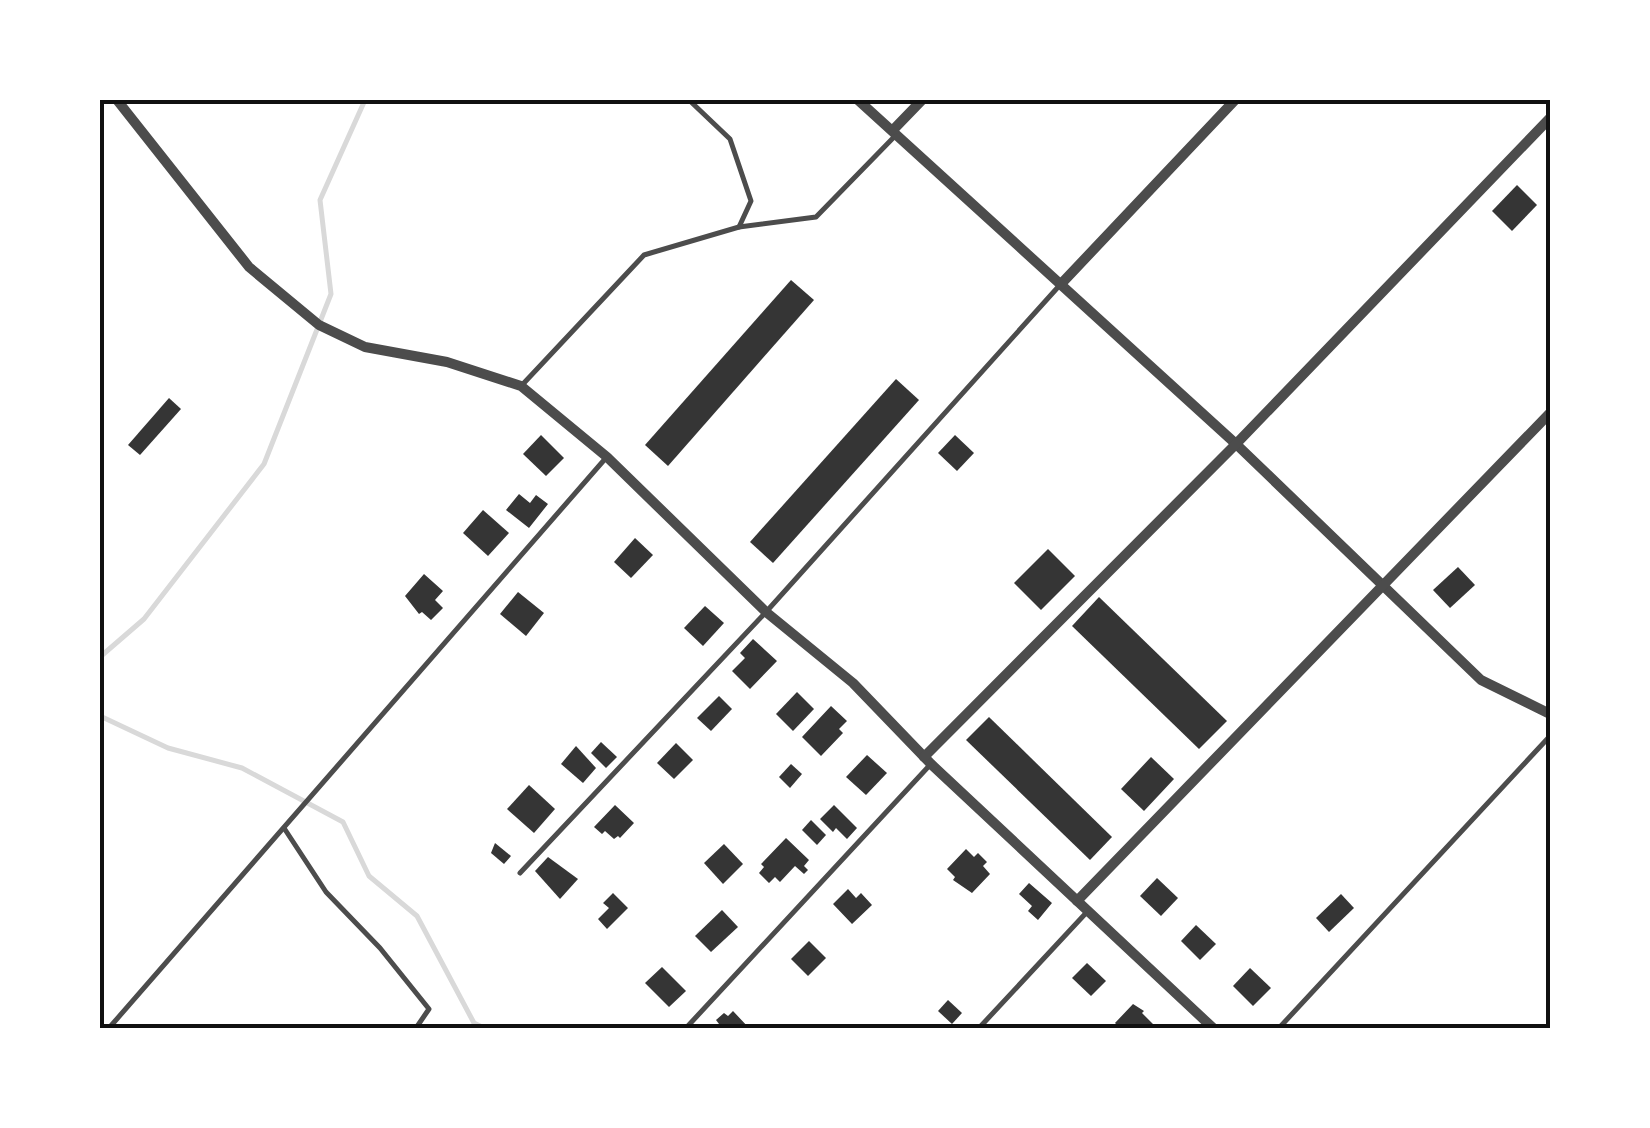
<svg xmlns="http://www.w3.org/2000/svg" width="1650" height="1128" font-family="Inter,sans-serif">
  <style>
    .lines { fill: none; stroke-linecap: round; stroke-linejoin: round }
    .stream { stroke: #d9d9d9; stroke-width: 5 }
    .building { fill: #353535 }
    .service { stroke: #4c4c4c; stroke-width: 5 }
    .minor { stroke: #4c4c4c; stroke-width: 10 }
    .neatline { fill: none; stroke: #111; stroke-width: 4 }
  </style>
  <rect width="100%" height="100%" fill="#fff"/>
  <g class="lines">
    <g class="stream">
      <path d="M 100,657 L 144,619 L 264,464 L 331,294 L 320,200 L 365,100"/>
      <path d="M 100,716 L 168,748 L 242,768 L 343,822 L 369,876 L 417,916 L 474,1023 L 484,1028"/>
    </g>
  </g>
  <g class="building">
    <path d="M 1517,185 L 1537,205 L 1512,231 L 1492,211 Z"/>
    <path d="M 791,280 L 814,300 L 668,466 L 645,445 Z"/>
    <path d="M 896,379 L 919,400 L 773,563 L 750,542 Z"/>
    <path d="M 169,398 L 181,409 L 140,455 L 128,445 Z"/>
    <path d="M 541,435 L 564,458 L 546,476 L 523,454 Z"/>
    <path d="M 955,435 L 974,453 L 957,471 L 938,453 Z"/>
    <path d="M 519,494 L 530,503 L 536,495 L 548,504 L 529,528 L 506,510 Z"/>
    <path d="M 483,510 L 509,533 L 488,556 L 463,533 Z"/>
    <path d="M 635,538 L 653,555 L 631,578 L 614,562 Z"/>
    <path d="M 1048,549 L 1075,576 L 1041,610 L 1014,583 Z"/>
    <path d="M 1458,567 L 1475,585 L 1450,608 L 1433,590 Z"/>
    <path d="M 424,574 L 443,591 L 435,600 L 443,608 L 431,620 L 422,612 L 419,614 L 405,596 Z"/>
    <path d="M 518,592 L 544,613 L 526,636 L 500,614 Z"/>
    <path d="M 1099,597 L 1227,721 L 1199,749 L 1072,626 Z"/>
    <path d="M 705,606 L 724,623 L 703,646 L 684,628 Z"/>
    <path d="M 753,639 L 777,661 L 750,689 L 732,671 L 745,658 L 740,653 Z"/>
    <path d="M 797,692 L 814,709 L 793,731 L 776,714 Z"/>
    <path d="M 719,696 L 732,709 L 711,731 L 697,718 Z"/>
    <path d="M 831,706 L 847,721 L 839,729 L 843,733 L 821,756 L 802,737 Z"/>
    <path d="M 989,717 L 1112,837 L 1090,860 L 966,740 Z"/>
    <path d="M 601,742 L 617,757 L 606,768 L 591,753 Z"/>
    <path d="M 676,743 L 693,760 L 674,779 L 657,763 Z"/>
    <path d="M 576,746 L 596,768 L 583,783 L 561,764 Z"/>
    <path d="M 867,755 L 887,773 L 866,795 L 846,777 Z"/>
    <path d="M 1151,757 L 1174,779 L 1144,811 L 1121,789 Z"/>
    <path d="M 791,764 L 802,774 L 790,788 L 779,777 Z"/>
    <path d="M 529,785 L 555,809 L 534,833 L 507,809 Z"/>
    <path d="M 615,805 L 634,823 L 620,838 L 618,836 L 614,839 L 605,831 L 602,834 L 594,827 Z"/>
    <path d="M 834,805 L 857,828 L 847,839 L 836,828 L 833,832 L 820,819 Z"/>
    <path d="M 811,820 L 826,835 L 817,845 L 802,830 Z"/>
    <path d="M 786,838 L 809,860 L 804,866 L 808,870 L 804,874 L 795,866 L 780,882 L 775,877 L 769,883 L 759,873 L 764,867 L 761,864 Z"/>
    <path d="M 495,843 L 511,856 L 504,864 L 491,853 Z"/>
    <path d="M 724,844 L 743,864 L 723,884 L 704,863 Z"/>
    <path d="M 966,849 L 974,857 L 978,853 L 987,862 L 983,866 L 990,874 L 972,893 L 953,880 L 955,877 L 947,869 Z"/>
    <path d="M 548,857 L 578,879 L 560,899 L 535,871 Z"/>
    <path d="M 1157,878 L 1178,898 L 1161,916 L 1140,896 Z"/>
    <path d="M 1029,883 L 1052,903 L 1038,920 L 1028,911 L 1032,906 L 1019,894 Z"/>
    <path d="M 848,889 L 856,898 L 861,893 L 872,905 L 852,924 L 833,904 Z"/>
    <path d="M 613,893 L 628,908 L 607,929 L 598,919 L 609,908 L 603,903 Z"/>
    <path d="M 1341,894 L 1354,908 L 1329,932 L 1316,918 Z"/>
    <path d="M 722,910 L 738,927 L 711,952 L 695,936 Z"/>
    <path d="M 1196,925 L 1216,944 L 1200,960 L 1181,941 Z"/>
    <path d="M 809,941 L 826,958 L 808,976 L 791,959 Z"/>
    <path d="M 1087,963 L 1106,981 L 1091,996 L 1072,978 Z"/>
    <path d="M 662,967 L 686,991 L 669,1007 L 645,983 Z"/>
    <path d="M 1250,968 L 1271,988 L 1253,1006 L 1233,986 Z"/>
    <path d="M 948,1000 L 962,1013 L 952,1024 L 938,1011 Z"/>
    <path d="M 1133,1004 L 1144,1011 L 1142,1013 L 1157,1028 L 1120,1028 L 1115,1023 Z"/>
    <path d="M 733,1011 L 749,1028 L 715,1028 L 719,1024 L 716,1020 L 724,1013 L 728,1016 Z"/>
  </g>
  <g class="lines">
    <g class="service">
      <path d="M 689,100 L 730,139 L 751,201 L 739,227"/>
      <path d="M 523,384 L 644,255 L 739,227 L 816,217 L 895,136"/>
      <path d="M 284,828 L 326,892 L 380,948 L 429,1009 L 416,1028"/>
      <path d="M 520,873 L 766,612 L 1059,286"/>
      <path d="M 109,1028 L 605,459"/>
      <path d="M 686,1028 L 929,766"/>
      <path d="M 979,1028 L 1086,913"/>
      <path d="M 1279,1028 L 1550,736"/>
    </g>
    <g class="minor">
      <path d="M 117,100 L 249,267 L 319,325 L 365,347 L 447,362 L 521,386 L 607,457 L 766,612 L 853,683 L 931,764 L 1213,1028"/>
      <path d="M 858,100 L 1236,444 L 1481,680 L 1550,714"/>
      <path d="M 893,130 L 922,100"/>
      <path d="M 1061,284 L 1235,100"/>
      <path d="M 924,757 L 1236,444 L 1550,118"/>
      <path d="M 1077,901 L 1550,413"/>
    </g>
  </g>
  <rect width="1650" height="1128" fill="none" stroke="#ffffff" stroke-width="205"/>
  <rect x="102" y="102" width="1446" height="924" class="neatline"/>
</svg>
